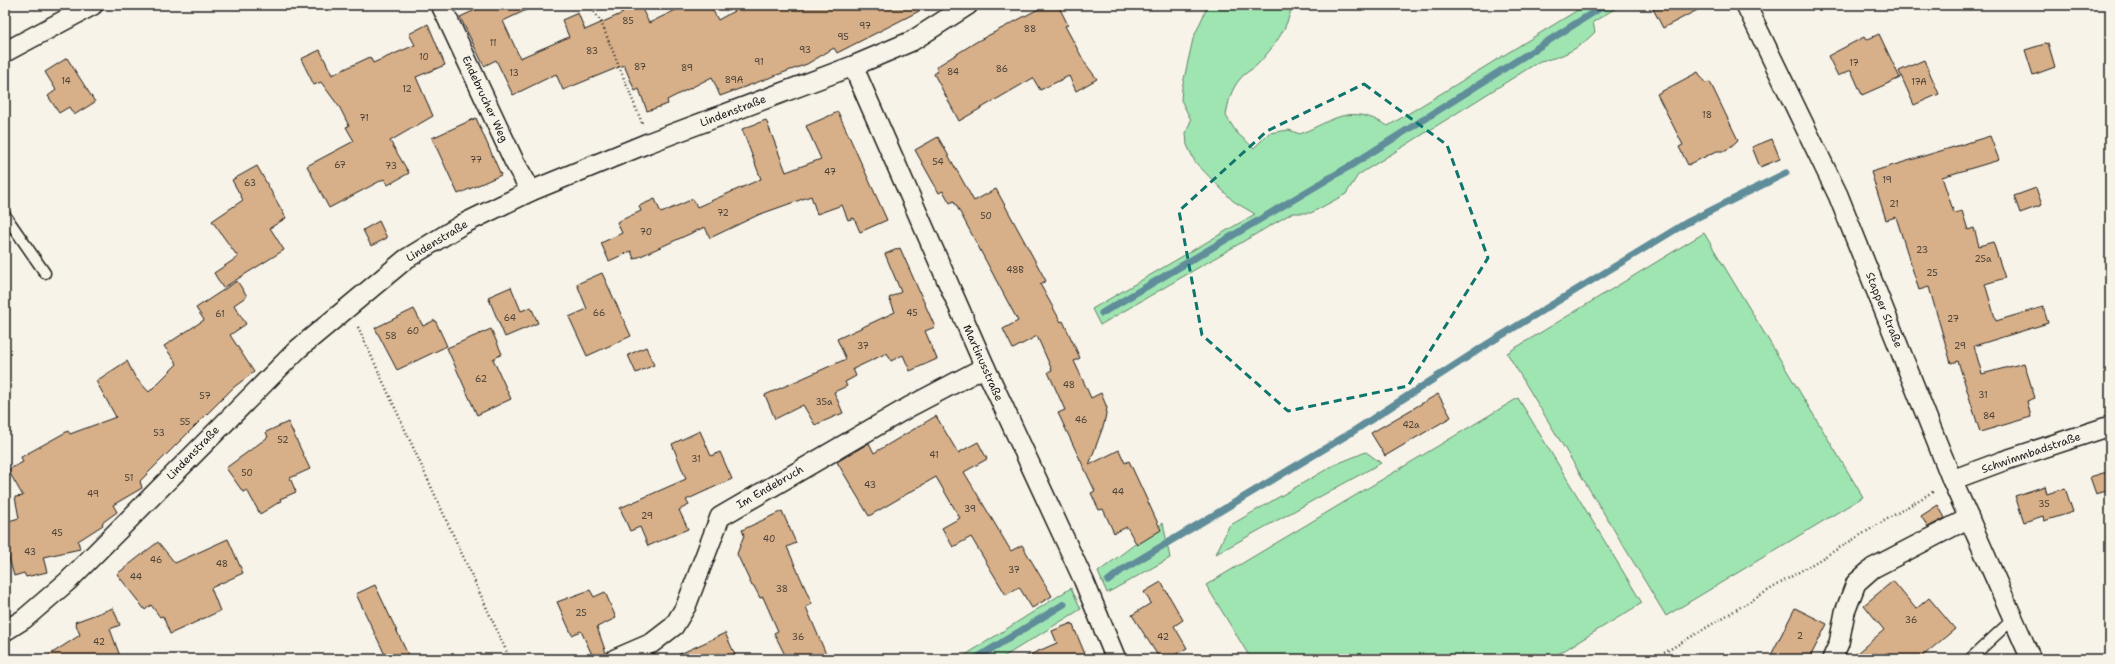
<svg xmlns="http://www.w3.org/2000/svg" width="2115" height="664" font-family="'Shantell Sans',sans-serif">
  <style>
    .green { fill: #9fe5b1; stroke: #5e8066 }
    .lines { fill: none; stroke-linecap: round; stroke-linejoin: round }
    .stream { stroke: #608d9a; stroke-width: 7 }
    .building { fill: #d7b089; stroke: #1c1c1c }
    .lane-casing { stroke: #1c1c1c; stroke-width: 13 }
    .street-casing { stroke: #1c1c1c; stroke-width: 22 }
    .path { stroke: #1c1c1c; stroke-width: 2.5; stroke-dasharray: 1 3; stroke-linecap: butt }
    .lane { stroke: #f7f3e8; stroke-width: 10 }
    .street { stroke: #f7f3e8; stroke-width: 19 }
    .marked { fill: none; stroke: #0f766e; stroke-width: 3; stroke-dasharray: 8 5; stroke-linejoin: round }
    .labels { text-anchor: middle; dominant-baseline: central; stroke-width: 4; stroke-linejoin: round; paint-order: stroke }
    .number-label { font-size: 9px; fill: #4b4137 }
    .street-label { font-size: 11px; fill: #1c1c1c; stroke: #f7f3e8 }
  </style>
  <rect width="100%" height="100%" fill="#f7f3e8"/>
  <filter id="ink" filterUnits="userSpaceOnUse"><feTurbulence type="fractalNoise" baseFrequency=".025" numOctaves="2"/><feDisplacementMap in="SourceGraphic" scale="8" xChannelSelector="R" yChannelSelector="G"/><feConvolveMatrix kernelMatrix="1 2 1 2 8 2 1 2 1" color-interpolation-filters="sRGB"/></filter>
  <g filter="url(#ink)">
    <g class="green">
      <path d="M 1208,5 L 1292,5 C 1288,29 1273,48 1257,65 C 1252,70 1244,73 1240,79 C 1231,89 1228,103 1226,116 L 1237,133 L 1254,148 L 1269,133 L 1289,130 L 1300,134 C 1336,119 1349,103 1388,126 L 1586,5 L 1621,5 L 1593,22 L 1595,32 C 1580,48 1562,58 1540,61 L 1358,175 L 1346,194 L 1311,213 L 1292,213 L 1100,325 L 1092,309 L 1255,214 L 1233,201 L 1195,162 L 1187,145 L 1186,133 L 1191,120 L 1181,100 L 1182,88 L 1193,39 Z"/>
      <path d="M 1704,233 L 1863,497 L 1666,616 L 1507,353 Z"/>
      <path d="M 1518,398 L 1642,603 L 1550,659 L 1251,659 L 1206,585 Z"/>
      <path d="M 1366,452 L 1381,463 L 1216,554 L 1229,526 L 1334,465 Z"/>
      <path d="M 1163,523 L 1170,558 L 1107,593 L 1098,572 Z"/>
      <path d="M 1071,588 L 1081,609 L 1000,659 L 959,659 Z"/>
    </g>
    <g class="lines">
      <g class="stream">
        <path d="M 1102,313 L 1350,166 L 1605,5"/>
        <path d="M 1108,581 L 1122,570 L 1349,434 L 1489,343 L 1686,223 L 1786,173"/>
        <path d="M 975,659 L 1064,604"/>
      </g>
    </g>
    <g class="building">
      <path d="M 486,5 L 537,5 L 503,21 L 520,58 L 569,37 L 562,20 L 578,13 L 585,30 L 623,13 L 619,5 L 640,5 L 649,23 L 686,5 L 710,5 L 718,20 L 745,5 L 931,5 L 837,53 L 834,48 L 807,64 L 720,96 L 712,77 L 667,100 L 668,104 L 647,111 L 639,89 L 635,91 L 624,65 L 563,90 L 556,74 L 513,95 L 496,60 L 484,66 L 460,17 Z"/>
      <path d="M 1046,5 L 1058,5 L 1068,25 L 1065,26 L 1085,63 L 1097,79 L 1076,91 L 1069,76 L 1040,90 L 1033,78 L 959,121 L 934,74 L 938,71 L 936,67 L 976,42 Z"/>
      <path d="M 1651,5 L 1707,5 L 1663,28 Z"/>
      <path d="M 428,24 L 445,65 L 416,77 L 433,116 L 390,141 L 409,173 L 388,185 L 384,179 L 329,208 L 307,166 L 354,141 L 346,127 L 349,126 L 340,108 L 321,82 L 314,85 L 301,59 L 320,50 L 332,75 L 370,57 L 373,63 L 415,45 L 409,34 Z"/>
      <path d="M 1879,34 L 1900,78 L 1862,95 L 1851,70 L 1838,76 L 1828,56 L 1864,37 L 1866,40 Z"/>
      <path d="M 2048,43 L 2055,67 L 2033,75 L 2025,50 Z"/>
      <path d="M 67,58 L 95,102 L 74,115 L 69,107 L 59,113 L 48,96 L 56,90 L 45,72 Z"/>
      <path d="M 1924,60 L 1939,94 L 1914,105 L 1899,71 Z"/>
      <path d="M 1698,72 L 1705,83 L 1710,82 L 1738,140 L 1726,151 L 1717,151 L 1688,165 L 1679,147 L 1683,145 L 1657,94 Z"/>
      <path d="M 838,112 L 887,220 L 860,232 L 854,218 L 848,220 L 842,205 L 817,214 L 811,196 L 758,215 L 710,238 L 705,227 L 634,259 L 631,251 L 609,261 L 601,243 L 622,233 L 617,222 L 641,211 L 639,206 L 655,199 L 661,213 L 693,199 L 697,207 L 761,179 L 742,129 L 766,120 L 786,172 L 821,159 L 806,126 Z"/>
      <path d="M 476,118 L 501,175 L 458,194 L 432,138 Z"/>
      <path d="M 1990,136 L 1999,160 L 1942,177 L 1954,213 L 1962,211 L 1968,230 L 1974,228 L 1979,246 L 1993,242 L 2005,278 L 1985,284 L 1996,321 L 2043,307 L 2048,323 L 1974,346 L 1982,374 L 2024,363 L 2035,398 L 2027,401 L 2031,417 L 1980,432 L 1958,361 L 1951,363 L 1929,287 L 1919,290 L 1896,217 L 1886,220 L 1871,172 Z"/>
      <path d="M 938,137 L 974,201 L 996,189 L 1046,281 L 1040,284 L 1061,322 L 1063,321 L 1080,358 L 1074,361 L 1091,398 L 1101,393 L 1107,408 L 1104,424 L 1089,465 L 1119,450 L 1125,463 L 1129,461 L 1161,530 L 1137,545 L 1127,527 L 1114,533 L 1103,509 L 1099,510 L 1091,493 L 1095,491 L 1058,413 L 1065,410 L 1048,372 L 1052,370 L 1037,336 L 1013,349 L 1003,329 L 1018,321 L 954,201 L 950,203 L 943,191 L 939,193 L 915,150 Z"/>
      <path d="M 1772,139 L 1780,159 L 1760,167 L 1752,147 Z"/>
      <path d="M 257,166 L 286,218 L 270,228 L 284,250 L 223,288 L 214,273 L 238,257 L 212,221 L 243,200 L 232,180 Z"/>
      <path d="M 2036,188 L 2042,205 L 2020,213 L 2014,196 Z"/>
      <path d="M 379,221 L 387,238 L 371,246 L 363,230 Z"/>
      <path d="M 900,248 L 935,327 L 925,331 L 937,359 L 910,371 L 903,355 L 891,361 L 887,353 L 853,369 L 856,376 L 845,382 L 847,386 L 834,392 L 843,413 L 815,425 L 803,405 L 775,419 L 765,395 L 846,359 L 837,339 L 895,312 L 889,298 L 901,292 L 885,254 Z"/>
      <path d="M 602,273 L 631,336 L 587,356 L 569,317 L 587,309 L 577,284 Z"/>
      <path d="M 237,281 L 247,296 L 234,305 L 246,324 L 230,335 L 254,372 L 234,387 L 140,481 L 142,488 L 113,505 L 117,512 L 102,523 L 103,525 L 78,541 L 80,549 L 43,557 L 47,572 L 26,577 L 24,573 L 14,576 L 5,544 L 5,522 L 19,518 L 15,497 L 23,496 L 8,470 L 23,462 L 21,457 L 68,431 L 70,434 L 116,417 L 96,381 L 127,361 L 135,377 L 149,392 L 177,364 L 164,346 L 204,320 L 196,308 Z"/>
      <path d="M 511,287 L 521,311 L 531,307 L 538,323 L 505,337 L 488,297 Z"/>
      <path d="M 414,309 L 423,326 L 435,320 L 447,346 L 397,370 L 375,328 Z"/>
      <path d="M 491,329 L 502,354 L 493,359 L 511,399 L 477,415 L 447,348 Z"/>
      <path d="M 646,347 L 654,365 L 636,373 L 628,355 Z"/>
      <path d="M 1438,394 L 1451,417 L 1385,456 L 1371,433 Z"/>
      <path d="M 936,416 L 958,453 L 978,442 L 987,459 L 964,472 L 1011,551 L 1022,545 L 1052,596 L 1032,608 L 1019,587 L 1006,595 L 971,537 L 953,547 L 942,528 L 960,518 L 936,477 L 869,516 L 837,462 L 869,443 L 874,453 Z"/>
      <path d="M 288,422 L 310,469 L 290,478 L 296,492 L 280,499 L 281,501 L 260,514 L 247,490 L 243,492 L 226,468 L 268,437 L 266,432 Z"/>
      <path d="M 700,431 L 711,456 L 720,452 L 732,479 L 686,500 L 689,505 L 679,510 L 688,529 L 648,546 L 640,527 L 630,531 L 620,508 L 686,479 L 672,444 Z"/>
      <path d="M 2110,471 L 2110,490 L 2096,494 L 2090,477 Z"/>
      <path d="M 2045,486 L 2047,494 L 2065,488 L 2073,512 L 2044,521 L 2043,516 L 2024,522 L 2015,496 Z"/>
      <path d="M 1938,505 L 1945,518 L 1928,527 L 1921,516 Z"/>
      <path d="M 782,511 L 796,543 L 787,547 L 812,604 L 806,607 L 826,654 L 814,659 L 787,659 L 774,633 L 778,631 L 763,597 L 760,598 L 754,586 L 752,586 L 737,554 L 744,535 L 742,530 Z"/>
      <path d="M 228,539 L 243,573 L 211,588 L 220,611 L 170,634 L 163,616 L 160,617 L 151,605 L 145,610 L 117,574 L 158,542 L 175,563 Z"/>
      <path d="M 1893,581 L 1916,609 L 1929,598 L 1955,629 L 1919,659 L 1850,659 L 1884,630 L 1864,605 Z"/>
      <path d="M 1161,582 L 1183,620 L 1174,626 L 1187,648 L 1168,659 L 1160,659 L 1132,615 L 1151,603 L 1144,592 Z"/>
      <path d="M 375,585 L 410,659 L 387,659 L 356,594 Z"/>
      <path d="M 590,590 L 594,597 L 605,592 L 616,618 L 597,627 L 606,653 L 604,659 L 594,659 L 581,631 L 572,635 L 557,602 Z"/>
      <path d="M 113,608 L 120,625 L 110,629 L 121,659 L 43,659 L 80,635 L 75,622 Z"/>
      <path d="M 1795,608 L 1827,624 L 1809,659 L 1769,659 Z"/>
      <path d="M 1072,623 L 1087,659 L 1020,659 L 1057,643 L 1052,631 Z"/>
      <path d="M 725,633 L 737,659 L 669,659 L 704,643 Z"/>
    </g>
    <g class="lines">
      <defs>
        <g id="lane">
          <path d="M 5,215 L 45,273"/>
          <path d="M 1970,659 L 2013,619"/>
        </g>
        <g id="street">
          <path d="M 441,5 L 514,161 L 531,191"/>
          <path d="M 1746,5 L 1838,195 L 1952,480 L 2031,659"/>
          <path d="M 5,52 L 93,5"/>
          <path d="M 853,66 L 985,367 L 1084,581 L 1116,659"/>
          <path d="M 1952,480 L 2003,461 L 2110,426"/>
          <path d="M 5,631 L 24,619 L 68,581 L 298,349 L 406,259 L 463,224 L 531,191 L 648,143 L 853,66 L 912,41 L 968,5"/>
          <path d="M 615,659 L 652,643 L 674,626 L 686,606 L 720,517 L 909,407 L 985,367"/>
          <path d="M 1832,659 L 1839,643 L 1845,612 L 1856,583 L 1873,568 L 1969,518"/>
        </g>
      </defs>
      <use href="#lane" class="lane-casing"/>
      <use href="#street" class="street-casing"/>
      <g class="path">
        <path d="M 590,5 L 601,22 L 642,123"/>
        <path d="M 358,327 L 510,659"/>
        <path d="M 1654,659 L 1934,491"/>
      </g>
      <use href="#lane" class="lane"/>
      <use href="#street" class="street"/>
    </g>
  </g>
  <path class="marked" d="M 1364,84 L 1447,145 L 1488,258 L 1408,386 L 1288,411 L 1202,335 L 1179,211 L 1267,131 Z"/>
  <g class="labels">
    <g class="number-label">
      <text x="628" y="21">85</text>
      <text x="865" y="26">97</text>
      <text x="1030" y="29">88</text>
      <text x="843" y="37">95</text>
      <text x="493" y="43">11</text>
      <text x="805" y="50">93</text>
      <text x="592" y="51">83</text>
      <text x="424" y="57">10</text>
      <text x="759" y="62">91</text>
      <text x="1854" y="63">17</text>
      <text x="640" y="67">87</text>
      <text x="687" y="68">89</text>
      <text x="1002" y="69">86</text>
      <text x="953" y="72">84</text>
      <text x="514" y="73">13</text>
      <text x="734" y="80">89A</text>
      <text x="66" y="81">14</text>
      <text x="1919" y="82">17A</text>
      <text x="407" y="89">12</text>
      <text x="1707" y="115">18</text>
      <text x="364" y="118">71</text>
      <text x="476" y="160">77</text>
      <text x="938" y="162">54</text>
      <text x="340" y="165">67</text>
      <text x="391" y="166">73</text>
      <text x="830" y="172">47</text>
      <text x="1887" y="180">19</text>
      <text x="250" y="183">63</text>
      <text x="1894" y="204">21</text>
      <text x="723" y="213">72</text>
      <text x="986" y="216">50</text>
      <text x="646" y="232">70</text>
      <text x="1922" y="250">23</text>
      <text x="1983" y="259">25a</text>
      <text x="1015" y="270">48B</text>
      <text x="1932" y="273">25</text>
      <text x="599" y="313">66</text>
      <text x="912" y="313">45</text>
      <text x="220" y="314">61</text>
      <text x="510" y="318">64</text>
      <text x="1953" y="319">27</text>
      <text x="413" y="331">60</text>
      <text x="391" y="336">58</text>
      <text x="863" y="346">37</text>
      <text x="1960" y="346">29</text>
      <text x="481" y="379">62</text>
      <text x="1069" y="385">48</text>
      <text x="1983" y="395">31</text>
      <text x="205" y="396">57</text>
      <text x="824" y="402">35a</text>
      <text x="1989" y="416">84</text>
      <text x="1081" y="420">46</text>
      <text x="185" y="422">55</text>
      <text x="1411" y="425">42a</text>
      <text x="159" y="433">53</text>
      <text x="283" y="440">52</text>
      <text x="934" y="455">41</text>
      <text x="696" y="459">31</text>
      <text x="247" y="473">50</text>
      <text x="129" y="478">51</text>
      <text x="870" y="485">43</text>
      <text x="1118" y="492">44</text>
      <text x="93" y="494">49</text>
      <text x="2044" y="504">35</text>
      <text x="970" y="509">39</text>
      <text x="647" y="516">29</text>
      <text x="57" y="533">45</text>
      <text x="769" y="539">40</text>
      <text x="30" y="552">43</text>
      <text x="156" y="560">46</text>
      <text x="222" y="564">48</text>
      <text x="1014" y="570">37</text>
      <text x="136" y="577">44</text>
      <text x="782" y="589">38</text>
      <text x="581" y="613">25</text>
      <text x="1911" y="620">36</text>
      <text x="1800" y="636">2</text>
      <text x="798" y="637">36</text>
      <text x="1163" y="637">42</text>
      <text x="99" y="642">42</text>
    </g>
    <g class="street-label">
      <text transform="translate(485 99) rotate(65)">Endebrucher Weg</text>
      <text transform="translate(733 111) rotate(-21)">Lindenstraße</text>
      <text transform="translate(437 241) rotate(-31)">Lindenstraße</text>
      <text transform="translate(1884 310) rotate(68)">Stapper Straße</text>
      <text transform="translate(983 363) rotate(66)">Martinusstraße</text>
      <text transform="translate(193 453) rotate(-46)">Lindenstraße</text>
      <text transform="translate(2031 453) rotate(-19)">Schwimmbadstraße</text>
      <text transform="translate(770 487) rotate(-30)">Im Endebruch</text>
    </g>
  </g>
  <rect width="2115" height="664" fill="none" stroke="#f7f3e8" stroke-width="20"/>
  <rect x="10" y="10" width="2095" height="644" fill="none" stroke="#1c1c1c" stroke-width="1.5" filter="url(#ink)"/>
</svg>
